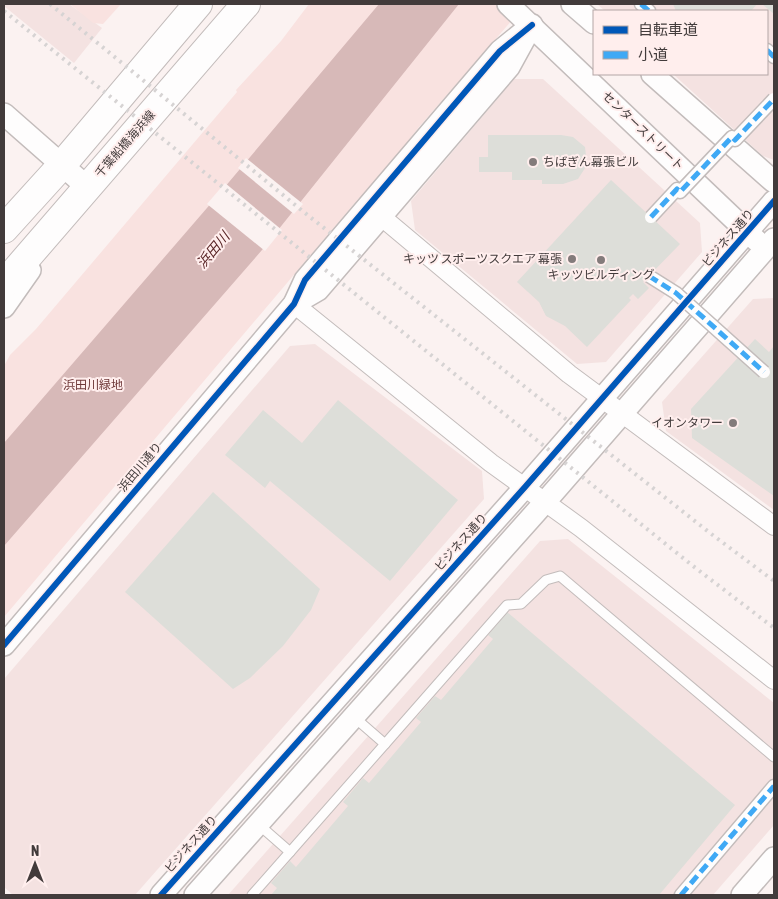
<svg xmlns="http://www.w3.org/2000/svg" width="778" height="899" font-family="'Asap Condensed','Noto Sans JP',sans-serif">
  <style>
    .built { fill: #f4e2e1 }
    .green { fill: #f9e2e0 }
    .water { fill: #d7b9b8 }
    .pier { fill: #fbf2f1 }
    .building { fill: #ddded9 }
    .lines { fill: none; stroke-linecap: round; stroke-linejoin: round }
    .service-casing { stroke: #c3bcbb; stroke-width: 11 }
    .pedestrian-casing { stroke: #c3bcbb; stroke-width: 15 }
    .minor-casing { stroke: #c3bcbb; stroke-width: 20 }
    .tertiary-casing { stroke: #c3bcbb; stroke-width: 24 }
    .primary-casing { stroke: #c3bcbb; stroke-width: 30 }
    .service { stroke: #fefdfd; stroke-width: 9 }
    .pedestrian { stroke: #fefdfd; stroke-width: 12 }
    .minor { stroke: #fefdfd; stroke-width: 18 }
    .tertiary { stroke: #fefdfd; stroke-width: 21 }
    .primary { stroke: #fefdfd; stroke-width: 28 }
    .rail { stroke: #d6d3d3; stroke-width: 4; stroke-dasharray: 2.5 5; stroke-linecap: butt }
    .pedestrian-bridge-casing { stroke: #c3bcbb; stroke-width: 15; stroke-linecap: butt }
    .pedestrian-bridge { stroke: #fefdfd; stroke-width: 12 }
    .quiet { stroke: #3fa9f5; stroke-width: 5; stroke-dasharray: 10 5; stroke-linecap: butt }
    .cycleway-casing { stroke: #ffeeed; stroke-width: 9 }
    .cycleway { stroke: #0057b8; stroke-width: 6 }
    .poi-dot { fill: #837b7b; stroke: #ffeeed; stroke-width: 2 }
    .labels { text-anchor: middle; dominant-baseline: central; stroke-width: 4; stroke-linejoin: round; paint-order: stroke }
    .street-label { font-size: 12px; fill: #423b3b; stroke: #ffeeed }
    .poi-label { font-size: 12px; fill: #423b3b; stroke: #ffeeed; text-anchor: end }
    .park-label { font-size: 12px; fill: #6f3838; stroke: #ffeeed }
    .water-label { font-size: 14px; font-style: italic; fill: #5a2627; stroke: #ffeeed }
  </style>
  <rect width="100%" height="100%" fill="#fbf2f1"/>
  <g class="built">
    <path d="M 4,4 L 69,4 L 102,28 L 74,63 L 4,6 Z"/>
    <path d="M 597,4 L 774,4 L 774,160 L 763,156 L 673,74 L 767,74 L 767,11 L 605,11 Z"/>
    <path d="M 514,79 L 543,79 L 700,223 L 702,252 L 606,362 L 577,364 L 415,230 L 411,201 Z"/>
    <path d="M 774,298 L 774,510 L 666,431 L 662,402 L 753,299 Z"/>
    <path d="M 315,344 L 482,471 L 484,499 L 135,895 L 13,895 L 4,887 L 4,679 L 290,346 Z"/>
    <path d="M 568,539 L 774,703 L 774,825 L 713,895 L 228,895 L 540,541 Z"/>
  </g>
  <g class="green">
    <path d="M 70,4 L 121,4 L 103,24 L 93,23 Z"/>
    <path d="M 309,4 L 526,4 L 419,127 L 361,203 L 359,198 L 4,617 L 4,366 L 10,355 L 36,329 L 237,92 L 236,90 L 281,41 Z"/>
  </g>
  <path class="water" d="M 379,4 L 459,4 L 262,250 L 4,546 L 4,443 L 213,201 Z"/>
  <g class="pier">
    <path d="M 246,158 L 303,204 L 294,214 L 238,168 Z"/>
    <path d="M 225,183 L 282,230 L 265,251 L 207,204 Z"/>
  </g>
  <g class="building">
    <path d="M 673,4 L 757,4 L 751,11 L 676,11 Z"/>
    <path d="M 762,4 L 774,4 L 774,14 Z"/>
    <path d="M 488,135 L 561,135 L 573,137 L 585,147 L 587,165 L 578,179 L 563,184 L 542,184 L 542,180 L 512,180 L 512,172 L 479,172 L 479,157 L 488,157 Z"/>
    <path d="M 611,180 L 680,244 L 643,282 L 649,288 L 638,299 L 633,294 L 629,298 L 631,300 L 587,347 L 565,326 L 546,316 L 539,302 L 517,282 Z"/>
    <path d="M 755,339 L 769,352 L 774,346 L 774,496 L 692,438 L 691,409 Z"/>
    <path d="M 338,400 L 458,500 L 390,581 L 270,481 L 265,488 L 225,455 L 263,410 L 302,443 Z"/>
    <path d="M 213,492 L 320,589 L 311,610 L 283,646 L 250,678 L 233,689 L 125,592 Z"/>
    <path d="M 507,612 L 735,805 L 659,895 L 271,895 L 277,888 L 271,883 L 290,861 L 296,867 L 348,806 L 343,802 L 363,778 L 369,783 L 421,722 L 416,718 L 435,696 L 441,700 L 493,639 L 488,635 Z"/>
  </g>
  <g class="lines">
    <defs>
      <g id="service">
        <path d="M 354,717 L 385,744 L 507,605 L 521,604 L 546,580 L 560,576 L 774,757"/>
        <path d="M 258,824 L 290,852 L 385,744"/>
        <path d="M 252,895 L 290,852"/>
      </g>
      <g id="pedestrian">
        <path d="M 641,4 L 649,11"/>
        <path d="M 767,50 L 774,57"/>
        <path d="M 681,895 L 774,786"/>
      </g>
      <g id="minor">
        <path d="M 371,208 L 569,374 L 774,526"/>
        <path d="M 294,304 L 491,463 L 581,528 L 774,680"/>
      </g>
      <g id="tertiary">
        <path d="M 508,4 L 757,241"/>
        <path d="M 572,4 L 594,23"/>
        <path d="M 652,74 L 774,182"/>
        <path d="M 4,114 L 87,187"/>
        <path d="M 294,304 L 318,290 L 509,67 L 526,36"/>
        <path d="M 4,307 L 30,270"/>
        <path d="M 4,645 L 294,304 L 305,280 L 500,51 L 532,25"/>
        <path d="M 161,895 L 525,487 L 774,201"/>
        <path d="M 195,895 L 545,502 L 774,239"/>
        <path d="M 742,895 L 774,858"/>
      </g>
      <g id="primary">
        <path d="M 4,229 L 62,165 L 198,4"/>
        <path d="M 4,284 L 246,4"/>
      </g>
    </defs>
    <use href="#service" class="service-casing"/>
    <use href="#pedestrian" class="pedestrian-casing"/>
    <use href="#minor" class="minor-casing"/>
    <use href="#tertiary" class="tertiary-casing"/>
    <use href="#primary" class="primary-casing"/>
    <use href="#service" class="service"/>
    <use href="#pedestrian" class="pedestrian"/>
    <use href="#minor" class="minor"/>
    <use href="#tertiary" class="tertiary"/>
    <use href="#primary" class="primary"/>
    <g class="rail">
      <path d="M 50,4 L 305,213 L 710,533 L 774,581"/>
      <path d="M 4,11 L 693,566 L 774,628"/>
    </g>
    <defs>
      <g id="pedestrian-bridge">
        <path d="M 651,217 L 677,189 L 680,192 L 732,137 L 735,140 L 774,99"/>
        <path d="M 649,276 L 676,293 L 764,372"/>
      </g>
    </defs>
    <use href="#pedestrian-bridge" class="pedestrian-bridge-casing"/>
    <use href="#pedestrian-bridge" class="pedestrian-bridge"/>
    <g class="quiet">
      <path d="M 641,4 L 649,11"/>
      <path d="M 767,50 L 774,57"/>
      <path d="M 651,217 L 677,189 L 680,192 L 732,137 L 735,140 L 774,99"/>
      <path d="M 649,276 L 676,293 L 764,372"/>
      <path d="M 681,895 L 774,786"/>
    </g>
    <defs>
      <g id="cycleway">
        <path d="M 4,645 L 294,304 L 305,280 L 500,51 L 532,25"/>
        <path d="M 161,895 L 525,487 L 774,201"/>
      </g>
    </defs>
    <use href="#cycleway" class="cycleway-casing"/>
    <use href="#cycleway" class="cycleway"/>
  </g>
  <g class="poi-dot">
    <circle cx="533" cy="162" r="5"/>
    <circle cx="572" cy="259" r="5"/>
    <circle cx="601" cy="260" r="5"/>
    <circle cx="733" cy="423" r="5"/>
  </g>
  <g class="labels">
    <g class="street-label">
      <text transform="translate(643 131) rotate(44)">センターストリート</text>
      <text transform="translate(125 144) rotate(-49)">千葉船橋海浜線</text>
      <text transform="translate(728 238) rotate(-49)">ビジネス通り</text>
      <text transform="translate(140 467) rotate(-50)">浜田川通り</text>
      <text transform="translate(461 542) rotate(-48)">ビジネス通り</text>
      <text transform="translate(191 844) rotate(-48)">ビジネス通り</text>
    </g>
    <g class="poi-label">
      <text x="543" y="162" text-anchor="start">ちばぎん幕張ビル</text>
      <text x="562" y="259">キッツ スポーツスクエア 幕張</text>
      <text x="601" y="275" text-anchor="middle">キッツビルディング</text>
      <text x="723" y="423">イオンタワー</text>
    </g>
    <g class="park-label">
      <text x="93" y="385">浜田川緑地</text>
    </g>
    <g class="water-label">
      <text transform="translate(213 250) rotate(-50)">浜田川</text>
    </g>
  </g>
  <rect width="778" height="899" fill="none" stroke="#423b3b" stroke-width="10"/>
  <rect x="593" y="10" width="175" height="65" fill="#ffeeed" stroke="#b3a6a6"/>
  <rect x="603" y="26" width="25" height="8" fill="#0057b8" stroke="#b3a6a6"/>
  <text x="638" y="35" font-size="15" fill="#423b3b">自転車道</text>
  <rect x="603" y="51" width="25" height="8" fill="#3fa9f5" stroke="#b3a6a6"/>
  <text x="638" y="60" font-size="15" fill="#423b3b">小道</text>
  <g transform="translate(35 864)" stroke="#ffeeed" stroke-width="4" paint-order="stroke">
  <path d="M0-4L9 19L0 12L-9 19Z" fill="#423b3b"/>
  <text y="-8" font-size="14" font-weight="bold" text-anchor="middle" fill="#423b3b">N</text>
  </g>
</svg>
